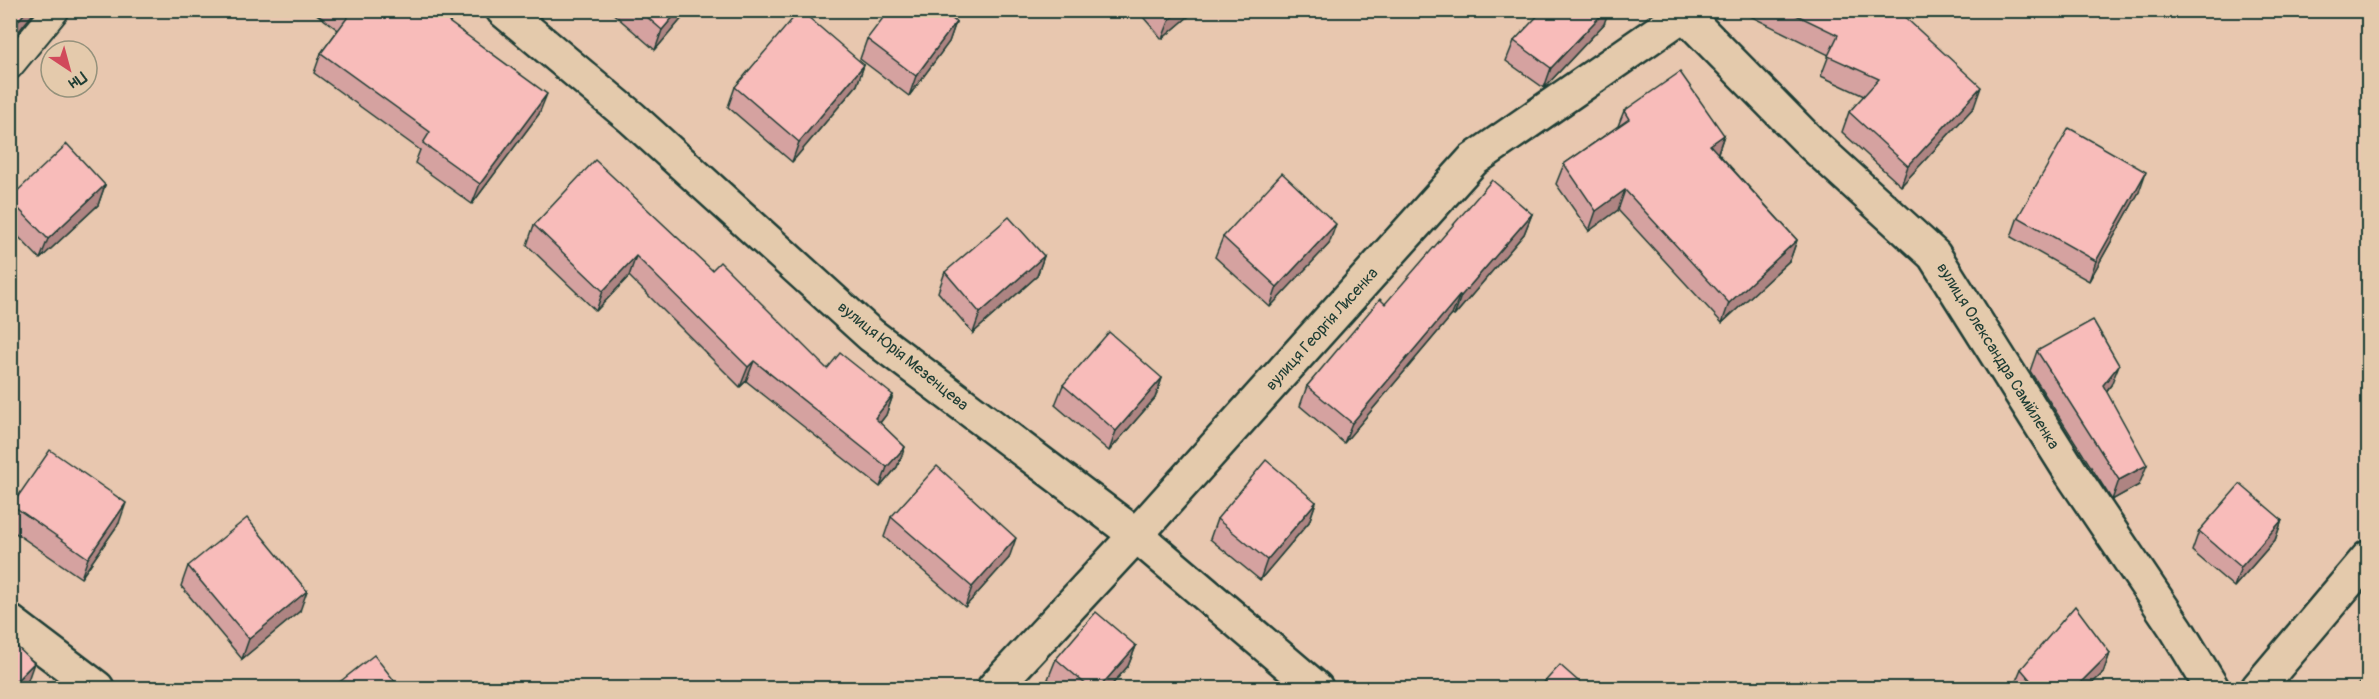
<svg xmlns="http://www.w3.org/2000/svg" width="2379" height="699" font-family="Pangolin,sans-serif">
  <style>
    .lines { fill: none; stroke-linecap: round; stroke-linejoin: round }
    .lane-casing { stroke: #1f3d34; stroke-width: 30 }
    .street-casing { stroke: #1f3d34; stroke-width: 38 }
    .lane { stroke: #e4caac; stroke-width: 26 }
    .street { stroke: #e4caac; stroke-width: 33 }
    .wall { fill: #d5a2a0; stroke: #1f3d34; stroke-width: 1.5 }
    .shaded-wall { fill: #ae8482; stroke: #1f3d34; stroke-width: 1.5 }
    .building { fill: #f8bcba; stroke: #1f3d34; stroke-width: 1.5 }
    .labels { text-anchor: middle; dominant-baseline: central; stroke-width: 4.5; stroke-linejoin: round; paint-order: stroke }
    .street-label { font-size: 16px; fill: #1f3d34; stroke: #e4caac }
  </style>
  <rect width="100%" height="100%" fill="#e8c7af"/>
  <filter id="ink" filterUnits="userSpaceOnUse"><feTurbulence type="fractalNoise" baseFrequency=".0167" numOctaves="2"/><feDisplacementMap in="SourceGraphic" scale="12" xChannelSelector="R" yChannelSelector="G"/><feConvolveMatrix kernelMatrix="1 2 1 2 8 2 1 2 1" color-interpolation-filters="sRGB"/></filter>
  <g filter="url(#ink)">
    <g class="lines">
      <defs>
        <path id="lane" d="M 10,66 L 56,10"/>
        <g id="street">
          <path d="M 503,10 L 632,118 L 871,335 L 1136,535 L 1316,688"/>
          <path d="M 1684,14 L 1811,143 L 1934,255 L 2072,474 L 2177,630 L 2212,688"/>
          <path d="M 10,622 L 97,688"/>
          <path d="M 994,688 L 1136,535 L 1473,160 L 1684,14 L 1683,10"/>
          <path d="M 2258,688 L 2368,558"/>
        </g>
      </defs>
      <use href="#lane" class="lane-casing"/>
      <use href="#street" class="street-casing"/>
      <use href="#lane" class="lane"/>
      <use href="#street" class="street"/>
    </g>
    <g class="wall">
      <path d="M 311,10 L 443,10 L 452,17 L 450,23 L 539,114 L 472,204 L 415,163 L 420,150 L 314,73 L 321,53 L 338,30 Z"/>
      <path d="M 609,10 L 689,10 L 655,50 Z"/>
      <path d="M 1137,10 L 1196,10 L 1162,39 Z"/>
      <path d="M 1738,10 L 1897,10 L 1974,107 L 1901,186 L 1842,132 L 1849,112 L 1864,96 L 1821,76 L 1829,55 Z"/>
      <path d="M 956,22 L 949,42 L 909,96 L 860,59 L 867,39 Z"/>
      <path d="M 1604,24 L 1544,88 L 1506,61 L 1514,41 Z"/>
      <path d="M 864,65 L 857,85 L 792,162 L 728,107 L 735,87 Z"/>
      <path d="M 1624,111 L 1724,135 L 1718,153 L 1797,240 L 1790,260 L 1722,323 L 1618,210 L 1589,231 L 1556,184 L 1564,164 L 1618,126 Z"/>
      <path d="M 105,185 L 98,205 L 40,259 L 10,228 L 10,198 Z"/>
      <path d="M 2139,192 L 2089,281 L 2011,237 L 2018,217 Z"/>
      <path d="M 1532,214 L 1524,234 L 1454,316 L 1452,315 L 1344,443 L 1300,406 L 1307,386 L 1385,304 Z"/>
      <path d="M 534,225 L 712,270 L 827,369 L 893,395 L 886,415 L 880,423 L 905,447 L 897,467 L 880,487 L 746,381 L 740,387 L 629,276 L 596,311 L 527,245 Z"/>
      <path d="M 1223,237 L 1329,244 L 1270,307 L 1215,257 Z"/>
      <path d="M 1044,256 L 1037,276 L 973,333 L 938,292 L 945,272 Z"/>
      <path d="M 2037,351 L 2111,385 L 2106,392 L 2139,485 L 2112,500 L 2030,371 Z"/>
      <path d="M 1162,378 L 1155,398 L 1109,451 L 1055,405 L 1063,385 Z"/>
      <path d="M 1316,502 L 1309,522 L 1260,580 L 1210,539 L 1217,519 Z"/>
      <path d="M 12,505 L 119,523 L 81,578 L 10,529 L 10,509 Z"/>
      <path d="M 891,517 L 1009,558 L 965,607 L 884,537 Z"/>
      <path d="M 2282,520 L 2275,540 L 2234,587 L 2192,551 L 2199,531 Z"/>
      <path d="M 188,566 L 300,611 L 242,659 L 181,586 Z"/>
      <path d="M 1136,646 L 1128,666 L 1109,688 L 1060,688 L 1048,679 L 1056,659 Z"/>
      <path d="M 2110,653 L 2103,673 L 2087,688 L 2013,688 L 2021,669 Z"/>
    </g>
    <g class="shaded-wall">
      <path d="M 27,10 L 36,10 L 10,42 L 10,31 Z"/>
      <path d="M 679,10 L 689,10 L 655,50 L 662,30 Z"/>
      <path d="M 1180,10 L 1196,10 L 1162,39 L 1170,19 Z"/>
      <path d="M 1606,10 L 1609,10 L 1604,24 L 1544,88 L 1551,68 Z"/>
      <path d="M 956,22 L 949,42 L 909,96 L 916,76 Z"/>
      <path d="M 864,65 L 857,85 L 792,162 L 799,142 Z"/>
      <path d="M 1981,87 L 1974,107 L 1901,186 L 1908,166 Z"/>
      <path d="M 547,94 L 539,114 L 472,204 L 480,184 Z"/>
      <path d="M 1724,135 L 1717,155 L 1710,145 Z"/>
      <path d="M 2146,172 L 2139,192 L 2089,281 L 2096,261 Z"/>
      <path d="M 105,185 L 98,205 L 40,259 L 48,239 Z"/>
      <path d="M 1625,190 L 1618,210 L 1589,231 L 1596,211 Z"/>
      <path d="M 1532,214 L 1524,234 L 1454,316 L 1461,296 Z"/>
      <path d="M 1336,224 L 1329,244 L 1270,307 L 1277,287 Z"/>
      <path d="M 1797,240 L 1790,260 L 1722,323 L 1729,303 Z"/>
      <path d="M 636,256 L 629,276 L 596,311 L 603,291 Z"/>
      <path d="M 1044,256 L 1037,276 L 973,333 L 980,313 Z"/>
      <path d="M 1460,295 L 1452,315 L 1344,443 L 1352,423 Z"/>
      <path d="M 754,361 L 746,381 L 740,387 L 748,367 Z"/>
      <path d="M 2119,365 L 2111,385 L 2095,405 L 2103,385 Z"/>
      <path d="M 1162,378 L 1155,398 L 1109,451 L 1116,431 Z"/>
      <path d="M 893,395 L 886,415 L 868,438 L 875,418 Z"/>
      <path d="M 905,447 L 897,467 L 880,487 L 887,467 Z"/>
      <path d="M 2147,465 L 2139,485 L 2112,500 L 2119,480 Z"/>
      <path d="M 1316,502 L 1309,522 L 1260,580 L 1267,560 Z"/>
      <path d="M 126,503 L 119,523 L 81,578 L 88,558 Z"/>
      <path d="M 2282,520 L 2275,540 L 2234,587 L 2241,567 Z"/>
      <path d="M 1016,538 L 1009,558 L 965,607 L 972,587 Z"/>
      <path d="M 307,591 L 300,611 L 242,659 L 249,639 Z"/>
      <path d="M 1136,646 L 1128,666 L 1109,688 L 1099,688 Z"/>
      <path d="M 2110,653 L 2103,673 L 2087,688 L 2075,688 Z"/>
      <path d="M 34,663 L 27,683 L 22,688 L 10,688 Z"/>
    </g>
    <g class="building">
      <path d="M 10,10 L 27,10 L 10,31 Z"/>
      <path d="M 346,10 L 443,10 L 452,17 L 449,22 L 547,94 L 480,184 L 423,143 L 430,132 L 321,53 L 350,14 Z"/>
      <path d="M 639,10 L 679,10 L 662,30 Z"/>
      <path d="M 800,10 L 864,65 L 799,142 L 735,87 Z"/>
      <path d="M 889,10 L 941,10 L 956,22 L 916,76 L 867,39 Z"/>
      <path d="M 1162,10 L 1180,10 L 1170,19 Z"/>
      <path d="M 1543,10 L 1606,10 L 1551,68 L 1514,41 Z"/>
      <path d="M 1786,10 L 1897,10 L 1981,87 L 1908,166 L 1849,112 L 1879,79 L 1828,56 L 1838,35 Z"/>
      <path d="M 1680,72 L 1724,135 L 1710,145 L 1797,240 L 1729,303 L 1625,190 L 1596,211 L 1564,164 L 1629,119 L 1624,111 Z"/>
      <path d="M 2069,128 L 2146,172 L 2096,261 L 2018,217 Z"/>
      <path d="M 67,144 L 105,185 L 48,239 L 10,200 L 10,198 Z"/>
      <path d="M 595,160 L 712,270 L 720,262 L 827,369 L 840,353 L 893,395 L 875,418 L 905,447 L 887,467 L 754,361 L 748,367 L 636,256 L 603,291 L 534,225 Z"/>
      <path d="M 1282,173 L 1336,224 L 1277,287 L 1223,237 Z"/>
      <path d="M 1492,180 L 1532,214 L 1461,296 L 1460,295 L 1352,423 L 1307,386 L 1380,299 L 1385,304 Z"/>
      <path d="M 1009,217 L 1044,256 L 980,313 L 945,272 Z"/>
      <path d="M 2093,320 L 2119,365 L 2103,385 L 2147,465 L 2119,480 L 2037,351 Z"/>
      <path d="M 1109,332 L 1162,378 L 1116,431 L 1063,385 Z"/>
      <path d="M 50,450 L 126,503 L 88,558 L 12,505 Z"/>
      <path d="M 1266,460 L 1316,502 L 1267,560 L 1217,519 Z"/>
      <path d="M 937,466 L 1016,538 L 972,587 L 891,517 Z"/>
      <path d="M 2240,484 L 2282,520 L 2241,567 L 2199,531 Z"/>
      <path d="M 247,518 L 307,591 L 249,639 L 188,566 Z"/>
      <path d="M 2075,606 L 2110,653 L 2075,688 L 2037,688 L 2021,669 Z"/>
      <path d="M 1096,612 L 1136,646 L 1099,688 L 1090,688 L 1056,659 Z"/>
      <path d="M 10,640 L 34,663 L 10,687 Z"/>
      <path d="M 374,655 L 400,688 L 332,688 Z"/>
      <path d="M 1560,665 L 1586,688 L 1539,688 Z"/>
      <path d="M 2368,674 L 2368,688 L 2356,688 Z"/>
    </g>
  </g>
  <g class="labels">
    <g class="street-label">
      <text transform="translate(1322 329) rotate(-48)">вулиця Георгія Лисенка</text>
      <text transform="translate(903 356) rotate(39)">вулиця Юрія Мезенцева</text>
      <text transform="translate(1998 356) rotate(58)">вулиця Олександра Самійленка</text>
    </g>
  </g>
  <rect width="2379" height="699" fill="none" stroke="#e4caac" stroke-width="36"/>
  <rect x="18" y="18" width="2343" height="663" fill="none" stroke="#1f3d34" stroke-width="2" filter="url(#ink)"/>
  <g transform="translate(69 69) rotate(144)"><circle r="28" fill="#e4caac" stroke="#95927c" stroke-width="1.5"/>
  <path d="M0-4.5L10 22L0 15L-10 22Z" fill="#d1495b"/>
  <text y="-9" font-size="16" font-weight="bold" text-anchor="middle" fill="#1f3d34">Пн</text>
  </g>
</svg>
